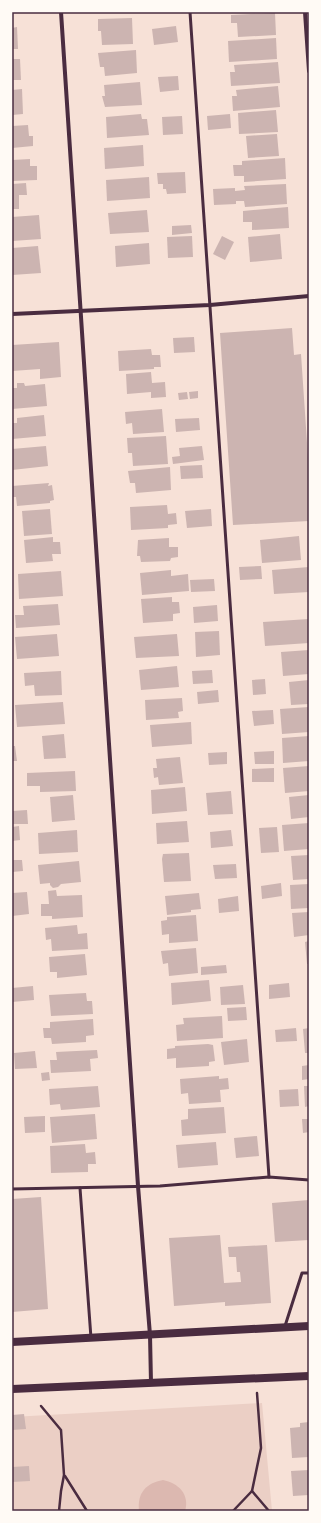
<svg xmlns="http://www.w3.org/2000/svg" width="321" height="1523" font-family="'Crimson Pro',serif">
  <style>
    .green { fill: #ebcfc5 }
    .water { fill: #dcb8b0 }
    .building { fill: #ccb4b1 }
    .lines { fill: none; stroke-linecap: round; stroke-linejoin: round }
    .path { stroke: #4a2c40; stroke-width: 2.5 }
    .service { stroke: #4a2c40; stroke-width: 3 }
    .minor { stroke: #4a2c40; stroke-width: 4 }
    .secondary { stroke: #4a2c40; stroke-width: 8 }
    .neatline { fill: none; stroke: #4a2c40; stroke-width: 1.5 }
  </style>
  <rect width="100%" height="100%" fill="#f7e1d7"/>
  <path class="green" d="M 262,1403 L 272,1511 L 12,1511 L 12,1417 Z"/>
  <path class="water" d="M 163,1480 C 178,1483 190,1494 185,1511 L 139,1511 C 137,1493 146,1483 163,1480 Z"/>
  <g class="building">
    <path d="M 275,13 L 276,35 L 238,37 L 237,23 L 231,23 L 231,15 Z"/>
    <path d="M 132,18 L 133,44 L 102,45 L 101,31 L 98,31 L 98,19 Z"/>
    <path d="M 176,26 L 178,42 L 154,45 L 152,29 Z"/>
    <path d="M 17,27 L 18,49 L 12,49 L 12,28 Z"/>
    <path d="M 276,38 L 277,59 L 229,62 L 228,41 Z"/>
    <path d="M 136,50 L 137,73 L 105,76 L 104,67 L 100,67 L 98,53 Z"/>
    <path d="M 12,59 L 20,59 L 21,80 L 12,80 Z"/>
    <path d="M 278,62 L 280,83 L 231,86 L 230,72 L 235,72 L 234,65 Z"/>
    <path d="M 178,76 L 179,90 L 160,92 L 158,77 Z"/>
    <path d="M 140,82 L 142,105 L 105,107 L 102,96 L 105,96 L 104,85 Z"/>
    <path d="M 278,86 L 280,107 L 233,111 L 232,96 L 237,96 L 236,90 Z"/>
    <path d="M 22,89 L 23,114 L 12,115 L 12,90 Z"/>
    <path d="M 276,110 L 278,132 L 239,134 L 238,113 Z"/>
    <path d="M 141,114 L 142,119 L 147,119 L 149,135 L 107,138 L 106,117 Z"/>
    <path d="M 230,114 L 231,128 L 208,130 L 207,116 Z"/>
    <path d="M 182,116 L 183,134 L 163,135 L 162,117 Z"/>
    <path d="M 28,125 L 29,136 L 33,136 L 33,146 L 12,148 L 12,126 Z"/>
    <path d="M 277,134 L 279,156 L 248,158 L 246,136 Z"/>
    <path d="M 143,145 L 144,166 L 105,169 L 104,148 Z"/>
    <path d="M 285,158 L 286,179 L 244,182 L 244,176 L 234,176 L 233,165 L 242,165 L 242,161 Z"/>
    <path d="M 30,159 L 30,166 L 37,166 L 37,180 L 12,181 L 12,160 Z"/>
    <path d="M 185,172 L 186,193 L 167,194 L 166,189 L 163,189 L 163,184 L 158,184 L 157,173 Z"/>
    <path d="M 149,177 L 150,198 L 107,201 L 106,180 Z"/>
    <path d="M 26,183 L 27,195 L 19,195 L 19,209 L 12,209 L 12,184 Z"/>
    <path d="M 286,184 L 287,204 L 245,207 L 244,201 L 236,201 L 236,204 L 214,205 L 213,189 L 235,188 L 235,191 L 245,190 L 244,186 Z"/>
    <path d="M 288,207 L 289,228 L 252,230 L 252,222 L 243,222 L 243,211 Z"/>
    <path d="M 147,210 L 149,232 L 110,234 L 108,213 Z"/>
    <path d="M 39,215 L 41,239 L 12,241 L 12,217 Z"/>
    <path d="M 191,225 L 192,233 L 172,235 L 172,226 Z"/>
    <path d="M 280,234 L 282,259 L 250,262 L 248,237 Z"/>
    <path d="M 192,236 L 193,257 L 168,258 L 167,237 Z"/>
    <path d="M 222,236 L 234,242 L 225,260 L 213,254 Z"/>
    <path d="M 149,243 L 150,264 L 116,267 L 115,246 Z"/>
    <path d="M 38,246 L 41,273 L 12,275 L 12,248 Z"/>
    <path d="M 292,328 L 294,355 L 301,354 L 309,472 L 309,521 L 233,525 L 220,333 Z"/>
    <path d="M 194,337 L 195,352 L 174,353 L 173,338 Z"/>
    <path d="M 59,342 L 61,377 L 40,379 L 40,369 L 12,371 L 12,345 Z"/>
    <path d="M 151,349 L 152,355 L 160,355 L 161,367 L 154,367 L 154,369 L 119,371 L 118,351 Z"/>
    <path d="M 151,372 L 152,383 L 165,382 L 166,397 L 151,398 L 151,392 L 127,394 L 126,374 Z"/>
    <path d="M 17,383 L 24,383 L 25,386 L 45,384 L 47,406 L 12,409 L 12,388 L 17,388 Z"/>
    <path d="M 198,391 L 198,398 L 190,399 L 189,392 Z"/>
    <path d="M 187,392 L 188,399 L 179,400 L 178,393 Z"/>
    <path d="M 162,409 L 164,432 L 133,434 L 132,423 L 126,424 L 125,412 Z"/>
    <path d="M 44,415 L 46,436 L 12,439 L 12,423 L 17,423 L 17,418 Z"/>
    <path d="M 199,418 L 200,430 L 176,432 L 175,419 Z"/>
    <path d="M 166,436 L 168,464 L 133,466 L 132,453 L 128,453 L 127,438 Z"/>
    <path d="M 46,446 L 48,466 L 12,470 L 12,449 Z"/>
    <path d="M 202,446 L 204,460 L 173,464 L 172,457 L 180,456 L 179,448 Z"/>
    <path d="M 202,465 L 203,478 L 181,479 L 180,466 Z"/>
    <path d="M 170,467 L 171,490 L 136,493 L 135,483 L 130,483 L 128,471 Z"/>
    <path d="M 49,483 L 48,486 L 52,485 L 54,500 L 50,501 L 50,503 L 17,506 L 16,497 L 12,497 L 12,486 Z"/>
    <path d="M 167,505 L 168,514 L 176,513 L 177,524 L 168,525 L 168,528 L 131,530 L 130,507 Z"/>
    <path d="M 50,509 L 52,534 L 24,536 L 22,511 Z"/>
    <path d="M 211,509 L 212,526 L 187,528 L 185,511 Z"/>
    <path d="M 299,536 L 301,560 L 262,563 L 260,540 Z"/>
    <path d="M 53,537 L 53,542 L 60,542 L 61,554 L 52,554 L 53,561 L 26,563 L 24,540 Z"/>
    <path d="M 169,538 L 169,547 L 178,547 L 178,557 L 171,558 L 170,561 L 141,562 L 140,556 L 137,556 L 138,540 Z"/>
    <path d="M 261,566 L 262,579 L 240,580 L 239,567 Z"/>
    <path d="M 309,567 L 309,592 L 274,594 L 272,570 Z"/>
    <path d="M 171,570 L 171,576 L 188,574 L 189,591 L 142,595 L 140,573 Z"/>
    <path d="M 61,571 L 63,596 L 19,599 L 18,574 Z"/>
    <path d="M 214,579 L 215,591 L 191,592 L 190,580 Z"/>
    <path d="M 172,597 L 172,602 L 179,602 L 180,613 L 173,614 L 173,621 L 143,623 L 141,599 Z"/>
    <path d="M 58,604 L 60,625 L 16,628 L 15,615 L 24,615 L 23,606 Z"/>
    <path d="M 217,605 L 218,621 L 194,623 L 193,607 Z"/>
    <path d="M 309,619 L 309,643 L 265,646 L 263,622 Z"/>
    <path d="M 219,631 L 220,655 L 196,657 L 195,632 Z"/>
    <path d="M 57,634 L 59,656 L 17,659 L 15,637 Z"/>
    <path d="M 177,634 L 179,656 L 136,658 L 134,637 Z"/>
    <path d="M 309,650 L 309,674 L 283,676 L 281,652 Z"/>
    <path d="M 177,666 L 179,687 L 141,690 L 139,670 Z"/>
    <path d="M 212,670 L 213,683 L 193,684 L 192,671 Z"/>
    <path d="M 61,671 L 62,695 L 35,696 L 34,685 L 25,686 L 24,673 Z"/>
    <path d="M 265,679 L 266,694 L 253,695 L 252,680 Z"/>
    <path d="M 309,680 L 309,704 L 291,705 L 289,682 Z"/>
    <path d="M 218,690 L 219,702 L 198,704 L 197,692 Z"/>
    <path d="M 182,698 L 183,711 L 178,712 L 179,718 L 146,720 L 145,700 Z"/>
    <path d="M 63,702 L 65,724 L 17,727 L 15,705 Z"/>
    <path d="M 309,707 L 309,732 L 282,734 L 280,709 Z"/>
    <path d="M 273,710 L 274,724 L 254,726 L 252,711 Z"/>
    <path d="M 191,722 L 192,744 L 152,747 L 150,725 Z"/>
    <path d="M 64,734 L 66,758 L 44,759 L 42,736 Z"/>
    <path d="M 309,736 L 309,761 L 283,763 L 282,738 Z"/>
    <path d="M 12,746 L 15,746 L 17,761 L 12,761 Z"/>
    <path d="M 274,751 L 274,764 L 255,764 L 254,752 Z"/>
    <path d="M 227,752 L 227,764 L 209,765 L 208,753 Z"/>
    <path d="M 180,757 L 183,783 L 159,785 L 158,777 L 154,778 L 153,768 L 157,768 L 156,759 Z"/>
    <path d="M 309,766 L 309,791 L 285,793 L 283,768 Z"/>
    <path d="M 274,768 L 274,782 L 252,782 L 252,769 Z"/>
    <path d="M 75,771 L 76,791 L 40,792 L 40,786 L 27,786 L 27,773 Z"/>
    <path d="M 185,787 L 187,811 L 152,814 L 151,790 Z"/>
    <path d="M 231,791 L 233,814 L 208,815 L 206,793 Z"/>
    <path d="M 73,795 L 75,820 L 52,822 L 50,797 Z"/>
    <path d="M 309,795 L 309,817 L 291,819 L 289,797 Z"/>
    <path d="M 27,810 L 28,824 L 12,824 L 12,811 Z"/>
    <path d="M 187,821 L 189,842 L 157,844 L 156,823 Z"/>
    <path d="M 309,823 L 309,849 L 284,851 L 282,825 Z"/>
    <path d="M 19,826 L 20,840 L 12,841 L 12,827 Z"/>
    <path d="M 277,827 L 279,852 L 261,853 L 259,828 Z"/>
    <path d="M 77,830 L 78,852 L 39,854 L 38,833 Z"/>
    <path d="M 231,830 L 233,846 L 211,848 L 210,832 Z"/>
    <path d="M 189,853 L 191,881 L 164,882 L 162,859 L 163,854 Z"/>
    <path d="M 309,855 L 309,879 L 293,880 L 291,856 Z"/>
    <path d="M 12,860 L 22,860 L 23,871 L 12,872 Z"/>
    <path d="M 79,861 L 81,882 L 61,884 L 58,887 L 53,888 L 50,885 L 50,883 L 40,884 L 38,865 Z"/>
    <path d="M 236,864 L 237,878 L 215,879 L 213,865 Z"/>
    <path d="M 281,883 L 282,896 L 262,899 L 261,886 Z"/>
    <path d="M 309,884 L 309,908 L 291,909 L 290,885 Z"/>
    <path d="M 56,890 L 57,896 L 82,895 L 83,917 L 52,919 L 52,916 L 41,916 L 41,904 L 49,904 L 48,891 Z"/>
    <path d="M 27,892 L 29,914 L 12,916 L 12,893 Z"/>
    <path d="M 199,893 L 201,909 L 191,910 L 191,912 L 167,915 L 165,896 Z"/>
    <path d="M 238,896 L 239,911 L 219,913 L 218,899 Z"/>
    <path d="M 309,912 L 309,935 L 294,937 L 292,913 Z"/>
    <path d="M 196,915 L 198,941 L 169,943 L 169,934 L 162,935 L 161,921 L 167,920 L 167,917 Z"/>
    <path d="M 77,925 L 78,934 L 87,933 L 88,949 L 52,951 L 51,939 L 46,940 L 45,928 Z"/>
    <path d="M 309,941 L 309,964 L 307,964 L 305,942 Z"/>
    <path d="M 196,948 L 198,973 L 169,976 L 168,963 L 163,964 L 161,951 Z"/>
    <path d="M 85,954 L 87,975 L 57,978 L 57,972 L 50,972 L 49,957 Z"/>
    <path d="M 226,965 L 227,973 L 201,975 L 201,967 Z"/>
    <path d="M 209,980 L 211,1001 L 172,1005 L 171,983 Z"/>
    <path d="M 289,983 L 290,997 L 269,999 L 269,985 Z"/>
    <path d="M 243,985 L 245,1004 L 221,1005 L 220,987 Z"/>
    <path d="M 33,986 L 34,1000 L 12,1002 L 12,988 Z"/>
    <path d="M 86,993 L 87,1001 L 92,1001 L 93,1014 L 51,1016 L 49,995 Z"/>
    <path d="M 246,1007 L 247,1020 L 228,1021 L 227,1008 Z"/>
    <path d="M 222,1016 L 223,1038 L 177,1041 L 176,1025 L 184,1024 L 183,1018 Z"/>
    <path d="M 93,1019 L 94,1035 L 86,1036 L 86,1042 L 52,1044 L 51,1038 L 44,1038 L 43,1028 L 50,1028 L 50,1022 Z"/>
    <path d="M 296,1028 L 297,1041 L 276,1042 L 275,1030 Z"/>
    <path d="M 309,1028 L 309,1053 L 305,1053 L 303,1029 Z"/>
    <path d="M 247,1039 L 249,1062 L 224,1065 L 221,1042 Z"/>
    <path d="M 208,1044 L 213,1045 L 215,1061 L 209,1062 L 209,1066 L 176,1068 L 176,1058 L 167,1059 L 167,1049 L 175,1048 L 175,1046 Z"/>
    <path d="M 97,1050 L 98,1058 L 90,1059 L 91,1071 L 51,1073 L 50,1060 L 57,1060 L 56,1052 Z"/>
    <path d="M 35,1051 L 37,1068 L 15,1069 L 14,1053 Z"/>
    <path d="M 309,1065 L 309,1079 L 302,1080 L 302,1066 Z"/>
    <path d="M 49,1072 L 50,1080 L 42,1081 L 41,1073 Z"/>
    <path d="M 219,1076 L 219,1079 L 228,1078 L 229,1089 L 220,1090 L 221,1102 L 189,1104 L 188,1093 L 181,1094 L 180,1079 Z"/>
    <path d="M 98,1086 L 100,1107 L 61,1110 L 60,1104 L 50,1105 L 49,1089 Z"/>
    <path d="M 304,1086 L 309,1086 L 309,1106 L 305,1107 Z"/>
    <path d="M 298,1089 L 299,1106 L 280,1107 L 279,1090 Z"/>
    <path d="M 224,1107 L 226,1133 L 182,1136 L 181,1120 L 188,1119 L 188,1109 Z"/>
    <path d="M 95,1114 L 97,1139 L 52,1143 L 50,1117 Z"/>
    <path d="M 45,1116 L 45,1132 L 25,1133 L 24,1117 Z"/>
    <path d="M 302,1119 L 309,1119 L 309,1132 L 303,1133 Z"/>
    <path d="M 257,1136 L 259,1156 L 236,1158 L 234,1138 Z"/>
    <path d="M 216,1142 L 218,1165 L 178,1168 L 176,1145 Z"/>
    <path d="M 85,1144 L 86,1153 L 95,1152 L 96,1164 L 88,1164 L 88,1172 L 51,1173 L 50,1146 Z"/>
    <path d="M 41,1197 L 48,1309 L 12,1312 L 12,1199 Z"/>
    <path d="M 309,1200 L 309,1240 L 275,1242 L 272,1203 Z"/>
    <path d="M 220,1235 L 224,1283 L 241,1282 L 240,1272 L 237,1272 L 236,1257 L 229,1257 L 228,1247 L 267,1245 L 271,1303 L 225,1306 L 225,1302 L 174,1306 L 169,1238 Z"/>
    <path d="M 24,1414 L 26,1429 L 12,1430 L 12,1415 Z"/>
    <path d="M 309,1422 L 309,1457 L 292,1458 L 290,1428 L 300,1427 L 300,1423 Z"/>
    <path d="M 29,1466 L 30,1481 L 12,1482 L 12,1467 Z"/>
    <path d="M 309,1470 L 309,1495 L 293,1496 L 291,1471 Z"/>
  </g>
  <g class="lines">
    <g class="path">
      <path d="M 41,1406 L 61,1430 L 64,1475 L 61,1491 L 59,1511"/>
      <path d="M 65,1476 L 87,1511"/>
      <path d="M 252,1491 L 269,1511"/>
      <path d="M 233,1511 L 252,1491 L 261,1448 L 257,1393"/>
    </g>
    <g class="service">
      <path d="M 190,12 L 269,1177"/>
      <path d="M 80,1188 L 91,1338"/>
      <path d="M 12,1189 L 160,1186 L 269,1177 L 309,1180"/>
      <path d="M 285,1326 L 302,1273 L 309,1273"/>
    </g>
    <g class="minor">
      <path d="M 61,12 L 138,1186 L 150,1335 L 151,1383"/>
      <path d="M 305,12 L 309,71"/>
      <path d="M 12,314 L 210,305 L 309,296"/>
    </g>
    <g class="secondary">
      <path d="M 12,1342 L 309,1326"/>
      <path d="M 12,1389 L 309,1376"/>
    </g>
  </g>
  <rect width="321" height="1523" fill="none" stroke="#fffaf5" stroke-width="26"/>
  <rect x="13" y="13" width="295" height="1497" class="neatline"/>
</svg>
